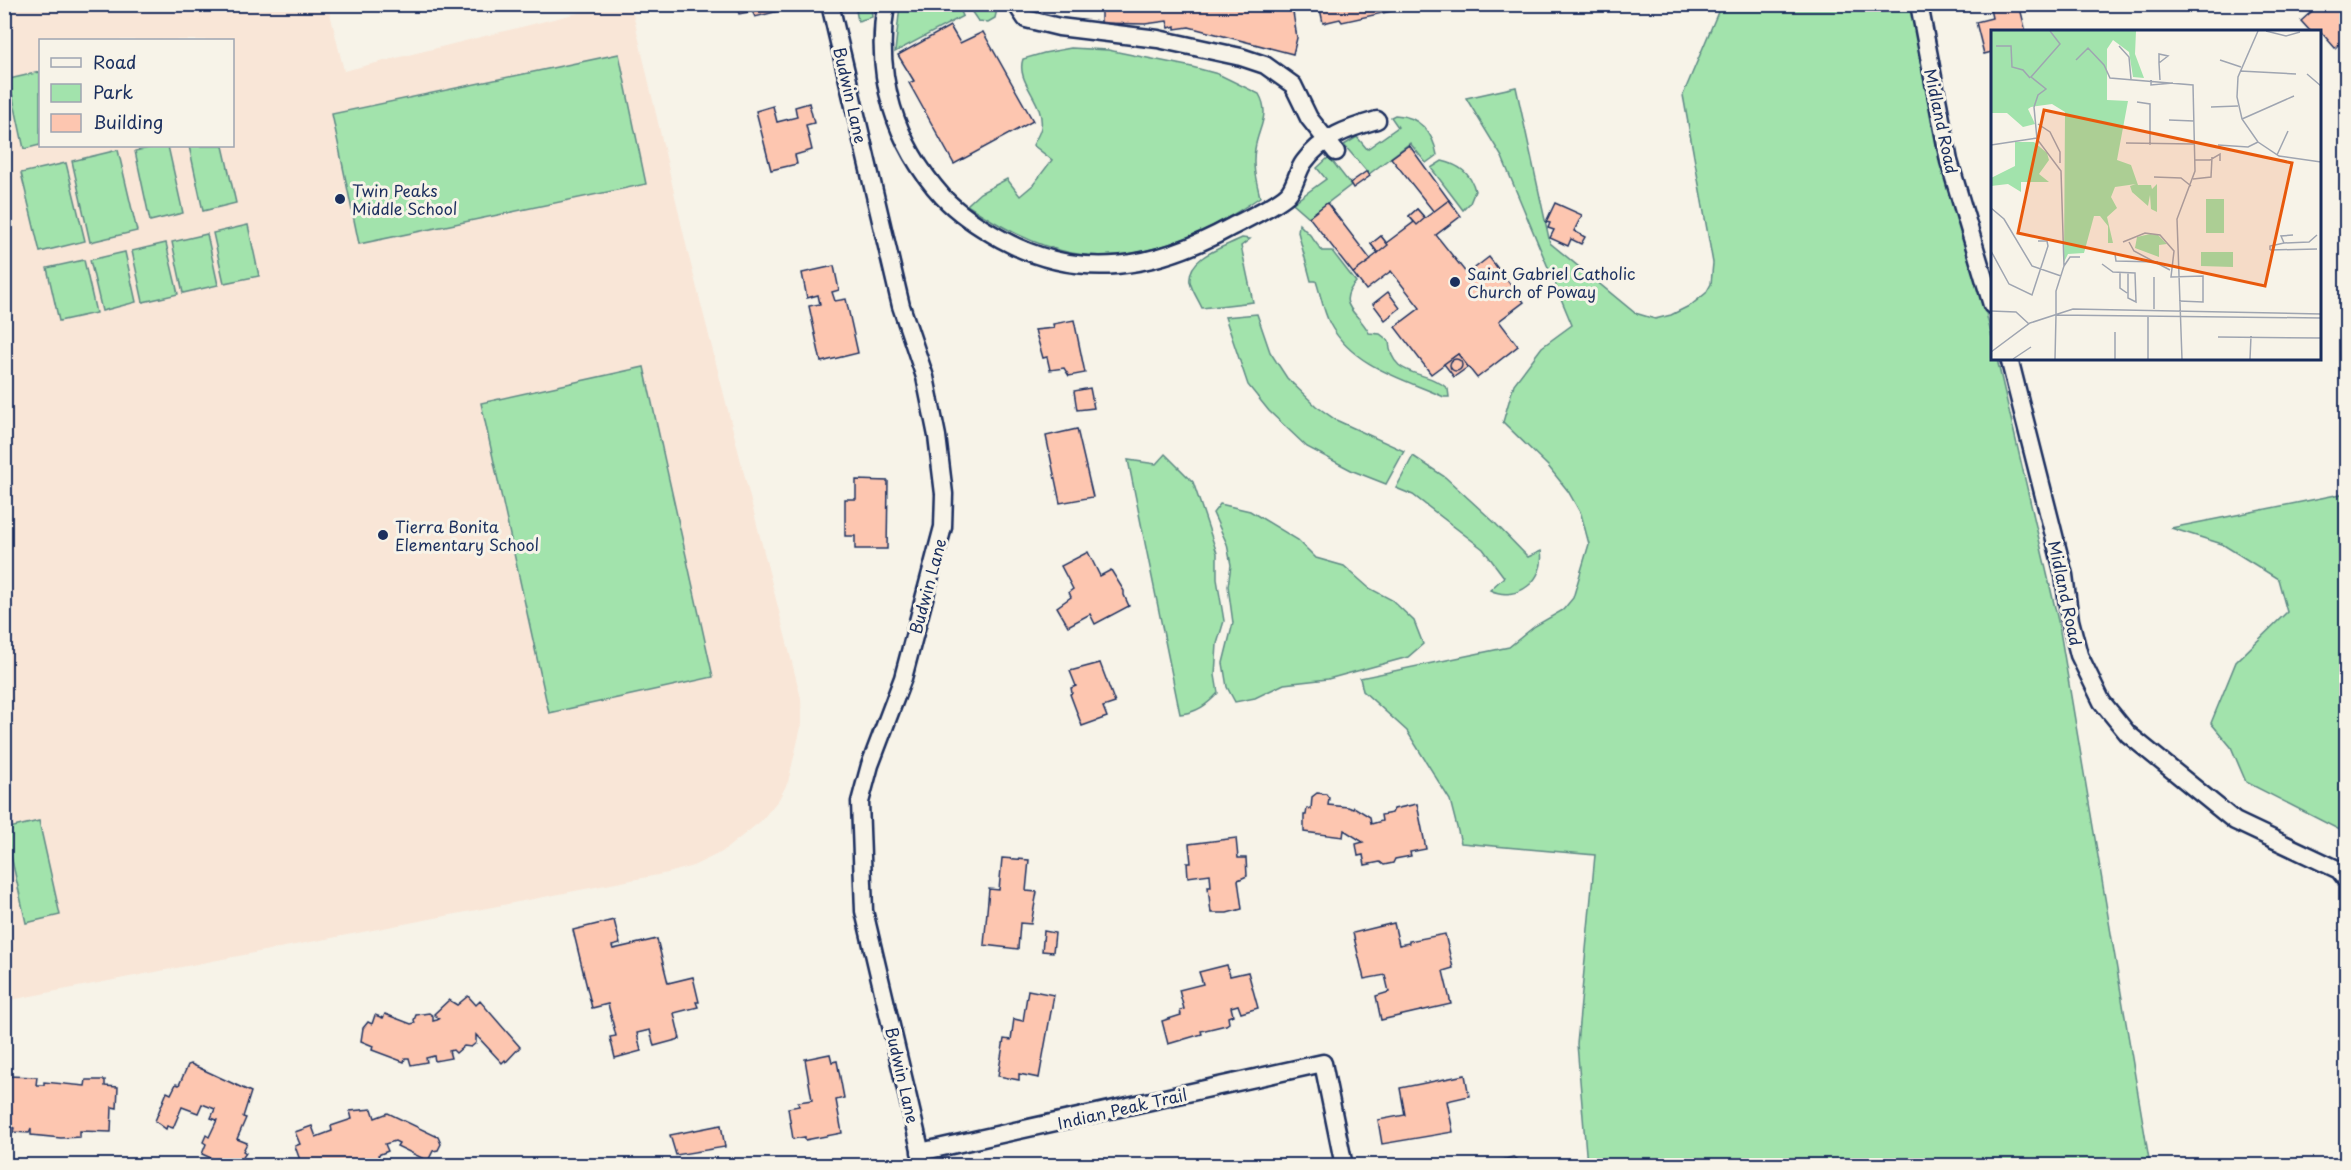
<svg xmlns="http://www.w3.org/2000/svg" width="2351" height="1170" font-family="'Playpen Sans',sans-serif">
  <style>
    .built { fill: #f9e6d7; fill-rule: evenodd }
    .green { fill: #a2e3ac; stroke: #5e8985; stroke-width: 1.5 }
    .building { fill: #fdc6b0; stroke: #1b2f5e; stroke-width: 1.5 }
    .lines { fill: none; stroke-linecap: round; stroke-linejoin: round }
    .street-casing { stroke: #1b2f5e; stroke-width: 21 }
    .street { stroke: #f7f3e8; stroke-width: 16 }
    .poi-dot { fill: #1b2f5e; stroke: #f7f3e8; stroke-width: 2 }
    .labels { text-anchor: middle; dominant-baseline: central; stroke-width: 6; stroke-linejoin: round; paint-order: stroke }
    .street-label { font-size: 16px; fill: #1b2f5e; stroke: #f7f3e8 }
    .poi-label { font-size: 16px; fill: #1b2f5e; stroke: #f7f3e8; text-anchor: start }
    .inset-road { fill: none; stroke: #9fa5b1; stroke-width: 1.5 }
    .view { fill: #e8590c; fill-opacity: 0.15; stroke: #e8590c; stroke-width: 3 }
    .inset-edge { fill: none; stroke: #1b2f5e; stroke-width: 3 }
  </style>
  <rect width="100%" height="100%" fill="#f7f3e8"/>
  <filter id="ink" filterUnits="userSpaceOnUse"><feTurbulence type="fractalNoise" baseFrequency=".0167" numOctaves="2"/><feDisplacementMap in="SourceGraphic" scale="12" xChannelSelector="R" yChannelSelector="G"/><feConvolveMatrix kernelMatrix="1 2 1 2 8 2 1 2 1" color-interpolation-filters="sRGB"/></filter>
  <g filter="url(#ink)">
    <path class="built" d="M 5,5 L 328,5 L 344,71 L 610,5 L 631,5 L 688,253 L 801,698 L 802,723 L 788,782 L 779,799 L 761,821 L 722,852 L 693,866 L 668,873 L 5,1001 ZM 40,40 L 232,40 L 232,146 L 40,146 Z"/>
    <g class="green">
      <path d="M 855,5 L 871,5 L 872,17 L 858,21 Z"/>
      <path d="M 900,5 L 958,5 L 963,16 L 895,52 Z"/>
      <path d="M 967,5 L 998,5 L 995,18 L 988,22 L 978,21 Z"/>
      <path d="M 1721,5 L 1915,5 L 1992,338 L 1992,358 L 1997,359 L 2059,625 L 2150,1165 L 1587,1165 L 1577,1044 L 1595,855 L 1461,843 L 1450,800 L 1407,731 L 1363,691 L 1360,678 L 1509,647 L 1535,626 L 1563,610 L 1573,598 L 1589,544 L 1581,514 L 1568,491 L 1548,466 L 1503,422 L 1514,384 L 1542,347 L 1572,325 L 1502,157 L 1466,98 L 1516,87 L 1550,243 L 1635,313 L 1655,319 L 1671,315 L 1691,305 L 1706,293 L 1711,284 L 1713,263 L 1683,95 Z"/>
      <path d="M 1071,48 L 1108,50 L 1192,67 L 1218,74 L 1259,94 C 1271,115 1258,128 1255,149 C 1252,166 1256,180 1260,197 C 1207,234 1137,266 1071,253 C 1033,245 999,226 967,205 L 980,193 L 1007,179 L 1020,196 L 1033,185 L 1052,160 L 1033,145 C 1036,139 1040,133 1041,127 C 1045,101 1015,82 1023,59 L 1044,53 Z"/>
      <path d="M 619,54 L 646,184 L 359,244 L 332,114 Z"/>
      <path d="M 40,72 L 40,145 L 24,149 L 9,79 Z"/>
      <path d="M 1395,115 C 1419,116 1433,132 1437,155 L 1426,163 L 1410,143 L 1369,174 L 1344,145 L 1357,137 L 1367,149 L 1398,127 L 1391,117 Z"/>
      <path d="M 158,146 L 168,146 L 183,213 L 150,221 L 135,151 Z"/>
      <path d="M 189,146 L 223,146 L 236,203 L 203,211 Z"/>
      <path d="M 118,150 L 137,231 L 90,242 L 72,161 Z"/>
      <path d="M 1329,157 L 1351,185 L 1309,217 L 1293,203 L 1326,179 L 1317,168 Z"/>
      <path d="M 1442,161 C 1459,165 1471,173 1475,191 L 1470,203 L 1463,210 L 1431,168 Z"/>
      <path d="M 66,163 L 85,241 L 40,252 L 21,173 Z"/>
      <path d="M 1299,224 L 1310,235 L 1322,251 L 1332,251 L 1356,282 C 1334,306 1359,312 1369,333 L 1380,334 L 1389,341 C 1391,380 1425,368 1448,389 L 1449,397 L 1444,397 C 1404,379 1353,367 1330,324 C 1323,310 1321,296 1316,281 L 1311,281 L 1298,232 Z"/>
      <path d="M 248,225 L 259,276 L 224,283 L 213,233 Z"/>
      <path d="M 207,234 L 218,285 L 183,293 L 172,242 Z"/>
      <path d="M 1242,238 L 1250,239 L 1241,246 L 1253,302 L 1202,308 C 1198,299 1192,291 1190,282 C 1187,256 1225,247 1242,238 Z"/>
      <path d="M 166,243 L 178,294 L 143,302 L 132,251 Z"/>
      <path d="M 125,252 L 136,302 L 102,311 L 90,260 Z"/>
      <path d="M 84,260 L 96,313 L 59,321 L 47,268 Z"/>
      <path d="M 1257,314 L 1270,352 L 1287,378 L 1316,406 L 1336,420 L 1404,451 L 1386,484 L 1353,471 L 1307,447 L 1269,411 L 1248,385 L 1225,317 Z"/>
      <path d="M 644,367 L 713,677 L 549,713 L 481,403 Z"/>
      <path d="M 1165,454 L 1193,482 L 1217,553 L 1217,579 L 1224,621 L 1217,644 L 1215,675 L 1218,693 C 1207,705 1196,713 1180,714 L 1128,460 L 1156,464 Z"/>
      <path d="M 1413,456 L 1445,477 L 1494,522 L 1528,557 L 1541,551 C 1546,580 1517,603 1490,590 L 1504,577 L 1483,549 L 1413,495 L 1396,488 Z"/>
      <path d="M 2346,493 L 2346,842 L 2340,830 L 2246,782 L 2231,747 L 2211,723 L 2236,662 L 2287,612 L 2278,579 L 2222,544 L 2171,528 Z"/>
      <path d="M 1220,504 L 1250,511 L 1298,540 L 1316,558 L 1344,566 L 1369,588 L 1392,600 L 1414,621 L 1423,644 L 1408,657 L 1328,679 L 1284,684 L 1255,698 L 1235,702 L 1227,687 L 1223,663 L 1233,623 L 1228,586 L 1231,565 L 1227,544 L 1213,513 Z"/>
      <path d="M 39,821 L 60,915 L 26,923 L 5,829 Z"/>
    </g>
    <g class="building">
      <path d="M 736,4 L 747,4 L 749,12 L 739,14 Z"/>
      <path d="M 752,4 L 778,4 L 779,11 L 755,17 L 751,9 L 753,9 Z"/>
      <path d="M 1101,4 L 1287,4 L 1292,6 L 1297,38 L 1293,54 L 1189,27 L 1175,29 L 1175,26 L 1169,28 L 1167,21 L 1145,24 L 1101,23 Z"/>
      <path d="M 1319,4 L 1391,4 L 1392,11 L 1342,22 L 1340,19 L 1323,23 Z"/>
      <path d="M 1989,4 L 2019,4 L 2026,32 L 1992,32 L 1992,52 L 1984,54 L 1976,22 L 1992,18 Z"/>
      <path d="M 2320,4 L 2346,4 L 2346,38 L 2335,48 L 2321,32 L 2311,32 L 2301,21 Z"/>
      <path d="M 950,26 L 960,43 L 983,32 L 1033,121 L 954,164 L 909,83 L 914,81 L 898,55 Z"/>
      <path d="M 809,103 L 814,123 L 806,125 L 812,150 L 795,155 L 797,164 L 771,170 L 756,111 L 773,106 L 777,122 L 797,117 L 795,107 Z"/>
      <path d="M 1409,145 L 1449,200 L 1434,212 L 1391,158 Z"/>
      <path d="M 1367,171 L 1370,176 L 1353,188 L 1350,183 Z"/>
      <path d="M 1449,200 L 1461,216 L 1436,235 L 1467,274 L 1489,257 L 1524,302 L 1499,321 L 1518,346 L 1477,378 L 1458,354 L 1431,374 L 1395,327 L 1420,308 L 1391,271 L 1366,290 L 1353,273 L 1378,253 L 1371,244 L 1381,236 L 1386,243 L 1414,222 L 1409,216 L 1417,209 L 1425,218 Z"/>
      <path d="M 1327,203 L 1371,260 L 1353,273 L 1309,217 Z"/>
      <path d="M 1555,203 L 1582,215 L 1574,231 L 1585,237 L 1581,244 L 1571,239 L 1568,246 L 1550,238 L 1554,230 L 1548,228 L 1550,223 L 1546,222 Z"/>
      <path d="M 1417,209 L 1425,218 L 1417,225 L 1409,216 Z"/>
      <path d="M 1381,236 L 1388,245 L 1378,253 L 1371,244 Z"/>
      <path d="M 834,266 L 839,290 L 832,292 L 835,301 L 846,299 L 858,353 L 821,362 L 809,306 L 820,304 L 818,295 L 807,298 L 802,273 Z"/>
      <path d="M 1388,292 L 1400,308 L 1385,320 L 1373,304 Z"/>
      <path d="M 1074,320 L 1085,373 L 1069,376 L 1064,368 L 1050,370 L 1047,357 L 1043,358 L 1035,330 L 1054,328 L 1053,324 Z"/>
      <path d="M 1458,354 L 1468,367 L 1454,377 L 1444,364 Z"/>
      <circle cx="1456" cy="365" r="6"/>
      <path d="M 1090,388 L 1094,408 L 1077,410 L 1074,391 Z"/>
      <path d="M 1077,429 L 1093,497 L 1060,503 L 1046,436 Z"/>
      <path d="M 856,480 L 888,481 L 887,549 L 855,549 L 855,536 L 845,536 L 845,499 L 856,499 Z"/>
      <path d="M 1088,552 L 1100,576 L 1111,570 L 1124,591 L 1124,595 L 1129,606 L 1095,624 L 1090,614 L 1068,626 L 1057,607 L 1071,597 L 1069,592 L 1073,589 L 1061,566 Z"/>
      <path d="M 1100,663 L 1115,703 L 1103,707 L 1107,717 L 1082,726 L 1070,694 L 1072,693 L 1071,688 L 1076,686 L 1070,671 Z"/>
      <path d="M 1317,793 L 1326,794 L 1329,798 L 1328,805 L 1348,807 L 1353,809 L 1354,807 L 1370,817 L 1371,824 L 1382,821 L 1381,815 L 1392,813 L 1394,809 L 1417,804 L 1426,849 L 1410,852 L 1411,856 L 1395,859 L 1393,863 L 1384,865 L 1380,862 L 1365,865 L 1363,855 L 1358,856 L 1356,844 L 1363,842 L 1344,830 L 1343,837 L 1304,832 L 1304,815 L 1306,815 L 1307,808 L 1311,809 L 1312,797 Z"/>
      <path d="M 1236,838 L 1238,858 L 1246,858 L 1247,876 L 1238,880 L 1242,909 L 1227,913 L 1211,913 L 1208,887 L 1211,887 L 1210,874 L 1188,877 L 1187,863 L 1191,863 L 1189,844 Z"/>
      <path d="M 1002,858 L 1029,860 L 1026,891 L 1037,892 L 1031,924 L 1020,923 L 1018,949 L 984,945 L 989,889 L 999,890 Z"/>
      <path d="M 614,920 L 620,944 L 612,946 L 613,949 L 657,939 L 668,983 L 693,977 L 699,1002 L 696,1002 L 698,1007 L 674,1013 L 680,1039 L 654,1046 L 650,1030 L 637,1033 L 641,1051 L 615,1058 L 610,1037 L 616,1036 L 608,1004 L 592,1008 L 573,930 Z"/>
      <path d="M 1394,923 L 1399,945 L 1409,943 L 1409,941 L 1445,934 L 1453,968 L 1443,971 L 1451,1004 L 1381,1020 L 1376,996 L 1389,992 L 1385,975 L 1364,979 L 1353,933 Z"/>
      <path d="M 1044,931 L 1055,933 L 1053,952 L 1042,951 Z"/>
      <path d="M 1227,965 L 1230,976 L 1248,972 L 1258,1008 L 1241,1013 L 1238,1005 L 1231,1007 L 1233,1015 L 1228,1017 L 1229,1023 L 1226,1025 L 1201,1031 L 1202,1034 L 1168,1044 L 1162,1021 L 1181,1015 L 1180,1010 L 1184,1009 L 1179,990 L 1203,984 L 1199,972 Z"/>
      <path d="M 1028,990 L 1054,995 L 1039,1078 L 1019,1074 L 1019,1080 L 998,1076 L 1004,1039 L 1011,1040 L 1014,1019 L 1023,1021 Z"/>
      <path d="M 468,996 L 476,1005 L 480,1001 L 520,1047 L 506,1062 L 505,1060 L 502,1063 L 476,1035 L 476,1043 L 471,1047 L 464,1046 L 456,1053 L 453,1050 L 449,1051 L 451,1058 L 435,1061 L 434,1056 L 426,1058 L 427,1062 L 411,1065 L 409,1058 L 405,1058 L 404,1062 L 372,1050 L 373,1046 L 361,1041 L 363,1028 L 368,1022 L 372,1024 L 375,1015 L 383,1018 L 385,1014 L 411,1024 L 415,1023 L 414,1020 L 416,1015 L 429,1013 L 433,1016 L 433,1021 L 437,1020 L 439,1019 L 434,1014 L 449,1000 L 457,1005 Z"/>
      <path d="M 830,1054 L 832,1062 L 837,1061 L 844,1098 L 836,1100 L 842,1133 L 805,1140 L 805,1137 L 793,1139 L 788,1108 L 799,1106 L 798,1102 L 812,1100 L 805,1059 Z"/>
      <path d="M 191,1064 L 251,1092 L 243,1117 L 246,1118 L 237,1139 L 247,1143 L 243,1151 L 246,1153 L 237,1166 L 229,1166 L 202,1154 L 206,1144 L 203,1142 L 206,1135 L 209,1137 L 217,1120 L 211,1118 L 215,1109 L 202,1104 L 198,1113 L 182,1107 L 173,1128 L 167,1126 L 166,1129 L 155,1121 L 167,1092 L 171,1094 L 176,1084 L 179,1085 L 188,1065 Z"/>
      <path d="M 1465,1075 L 1469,1096 L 1447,1101 L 1453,1132 L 1382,1144 L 1378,1120 L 1405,1115 L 1400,1088 Z"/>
      <path d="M 6,1076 L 37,1077 L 36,1085 L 44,1085 L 44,1082 L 85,1086 L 86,1080 L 105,1080 L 105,1086 L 118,1087 L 117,1108 L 112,1107 L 111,1132 L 80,1131 L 80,1137 L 61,1138 L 31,1135 L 31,1128 L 29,1133 L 13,1132 L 14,1128 L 9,1127 L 9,1135 L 4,1134 Z"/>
      <path d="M 372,1109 L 375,1118 L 388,1113 L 438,1137 L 441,1144 L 438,1150 L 433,1151 L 428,1161 L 397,1146 L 399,1143 L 395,1141 L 385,1144 L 388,1151 L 378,1155 L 380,1160 L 367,1166 L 302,1166 L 295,1146 L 300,1144 L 295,1132 L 312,1126 L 316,1137 L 332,1131 L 331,1126 L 352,1119 L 350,1111 Z"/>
      <path d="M 721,1125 L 725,1147 L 676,1155 L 670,1135 Z"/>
      <path d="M 1513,1157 L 1517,1159 L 1519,1166 L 1482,1166 Z"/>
    </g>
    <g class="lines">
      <defs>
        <g id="street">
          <path d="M 830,4 L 901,306 L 925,377 L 937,436 L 944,494 L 943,527 L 903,678 L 870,765 L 860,802 L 864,911 L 924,1166"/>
          <path d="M 886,4 C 874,76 895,144 943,197 C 960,215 979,227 1001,239 C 1081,283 1157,268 1233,226 C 1245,220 1280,202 1288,194 C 1296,185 1297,171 1304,162 C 1322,137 1349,128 1377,120"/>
          <path d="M 1016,4 L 1026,19 L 1059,27 L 1158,39 L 1241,57 L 1265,65 L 1293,85 L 1309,118 L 1336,152"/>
          <path d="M 1919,4 L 1949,161 L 1992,305"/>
          <path d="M 2009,358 L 2064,575 L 2070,620 L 2079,655 L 2102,702 L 2128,734 L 2235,821 L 2339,870 L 2346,879"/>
          <path d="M 920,1152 L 1323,1063 L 1344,1166"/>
        </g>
      </defs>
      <use href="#street" class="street-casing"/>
      <use href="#street" class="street"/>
    </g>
  </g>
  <g class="poi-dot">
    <circle cx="340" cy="199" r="6"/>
    <circle cx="1455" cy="282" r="6"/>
    <circle cx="383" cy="535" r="6"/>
  </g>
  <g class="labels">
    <g class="street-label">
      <text transform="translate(851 95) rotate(77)">Budwin Lane</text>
      <text transform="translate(1942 121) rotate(78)">Midland Road</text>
      <text transform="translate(927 586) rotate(-75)">Budwin Lane</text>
      <text transform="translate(2066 593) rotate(78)">Midland Road</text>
      <text transform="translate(903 1075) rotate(77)">Budwin Lane</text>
      <text transform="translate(1122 1108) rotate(-13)">Indian Peak Trail</text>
    </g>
    <g class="poi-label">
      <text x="352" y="190">Twin Peaks<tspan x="352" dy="18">Middle School</tspan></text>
      <text x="1467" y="273">Saint Gabriel Catholic<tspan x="1467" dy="18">Church of Poway</tspan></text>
      <text x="395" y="526">Tierra Bonita<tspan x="395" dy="18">Elementary School</tspan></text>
    </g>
  </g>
  <g transform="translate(1991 30)">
    <rect width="330" height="330" fill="#f7f3e8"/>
    <path d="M 0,1 L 145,1 L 144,24 L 153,48 L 142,47 L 138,22 L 122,10 L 116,19 L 116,70 L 137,71 L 126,130 L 140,135 L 147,155 L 160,155 L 161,159 L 166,154 L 166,182 L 160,179 L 159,165 L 157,176 L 141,162 L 139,156 L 145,154 L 124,157 L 120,167 L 126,178 L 116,187 L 122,213 L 117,213 L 117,196 L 109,186 L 103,186 L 93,223 L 77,224 L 73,232 L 74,82 L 61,74 L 40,77 L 37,79 L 44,94 L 32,97 L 16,83 L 0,83 ZM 24,112 L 43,112 L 56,123 L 58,130 L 48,144 L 58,152 L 30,152 L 30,162 L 17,154 L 0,156 L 0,148 L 24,136 ZM 215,169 L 233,169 L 233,203 L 215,203 ZM 159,204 L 167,205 L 176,214 L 168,215 L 168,227 L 144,218 L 146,207 ZM 210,222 L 242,222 L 242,237 L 210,236 Z" fill="#a2e3ac"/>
    <path class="inset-road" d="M 59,1 L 69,14 L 40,47 L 55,59 L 47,65 L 43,77 L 46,109 L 70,141 L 73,236 L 65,261 L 65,285M 267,1 L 247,47 L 246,67 L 251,89 L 267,112 L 288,126 L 330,132M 275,1 L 295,6 L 309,2M 5,16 L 20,16 L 21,37 L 32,40 L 39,48M 128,16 L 138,27 L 140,49M 85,30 L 97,18 L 113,35 L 119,48 L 202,55 L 204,141 L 186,189 L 191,329M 229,30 L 250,37M 168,33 L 168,24 L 177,26 L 168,33 L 169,50M 249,41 L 305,44M 316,44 L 330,56M 160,50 L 160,55 L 182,53M 146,72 L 159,74 L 159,115M 220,77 L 247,76M 251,89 L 303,66M 178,90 L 203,91M 47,94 L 59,102 L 69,122 L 69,133M 135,113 L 203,114M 0,115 L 46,108M 227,115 L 257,117 L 267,112M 286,125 L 297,101M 204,130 L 219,130 L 229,124 L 229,131M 163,147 L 190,148 L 200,156M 202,149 L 220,147 L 221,127M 0,178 L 13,189 L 41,236 L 70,246M 132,212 L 154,203 L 169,205 L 183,221 L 180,247 L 212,246 L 212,272 L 188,271M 138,212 L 143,221 L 179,240M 293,213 L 290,206 L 302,205M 279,220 L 279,216 L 293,213 L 318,212 L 326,205M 279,220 L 326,219M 0,221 L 18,254 L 41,265 L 57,216 L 56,211 L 47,211M 124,224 L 125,231 L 167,232M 111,234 L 122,242 L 144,243 L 145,272 L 137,268 L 137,243M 73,236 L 79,227 L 89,227M 129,243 L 129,258 L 136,263M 163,279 L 163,247M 0,281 L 25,282 L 38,294M 65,285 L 330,288M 157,286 L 157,329M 124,302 L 124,329M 227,307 L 330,308M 0,322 L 39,293 L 82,279 L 330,284M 22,329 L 40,317M 64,329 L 65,285M 259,329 L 260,306"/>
    <path class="view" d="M 53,80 L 301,133 L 274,256 L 27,203 Z"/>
    <rect width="330" height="330" class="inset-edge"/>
  </g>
  <rect width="2351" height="1170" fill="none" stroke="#f7f3e8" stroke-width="24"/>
  <rect x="12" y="12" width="2327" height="1146" fill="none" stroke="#1b2f5e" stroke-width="2" filter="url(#ink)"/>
  <rect x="39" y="39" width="195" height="108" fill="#f7f3e8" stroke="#9fa5b1" stroke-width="1.5"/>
  <rect x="51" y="58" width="30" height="9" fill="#f7f3e8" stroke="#9fa5b1" stroke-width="1.5"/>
  <text x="93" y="69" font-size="18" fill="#1b2f5e">Road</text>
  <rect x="51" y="84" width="30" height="18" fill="#a2e3ac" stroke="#9fa5b1" stroke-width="1.5"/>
  <text x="93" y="99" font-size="18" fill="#1b2f5e">Park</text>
  <rect x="51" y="114" width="30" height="18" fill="#fdc6b0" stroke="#9fa5b1" stroke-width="1.5"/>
  <text x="93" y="129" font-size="18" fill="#1b2f5e">Building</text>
</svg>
